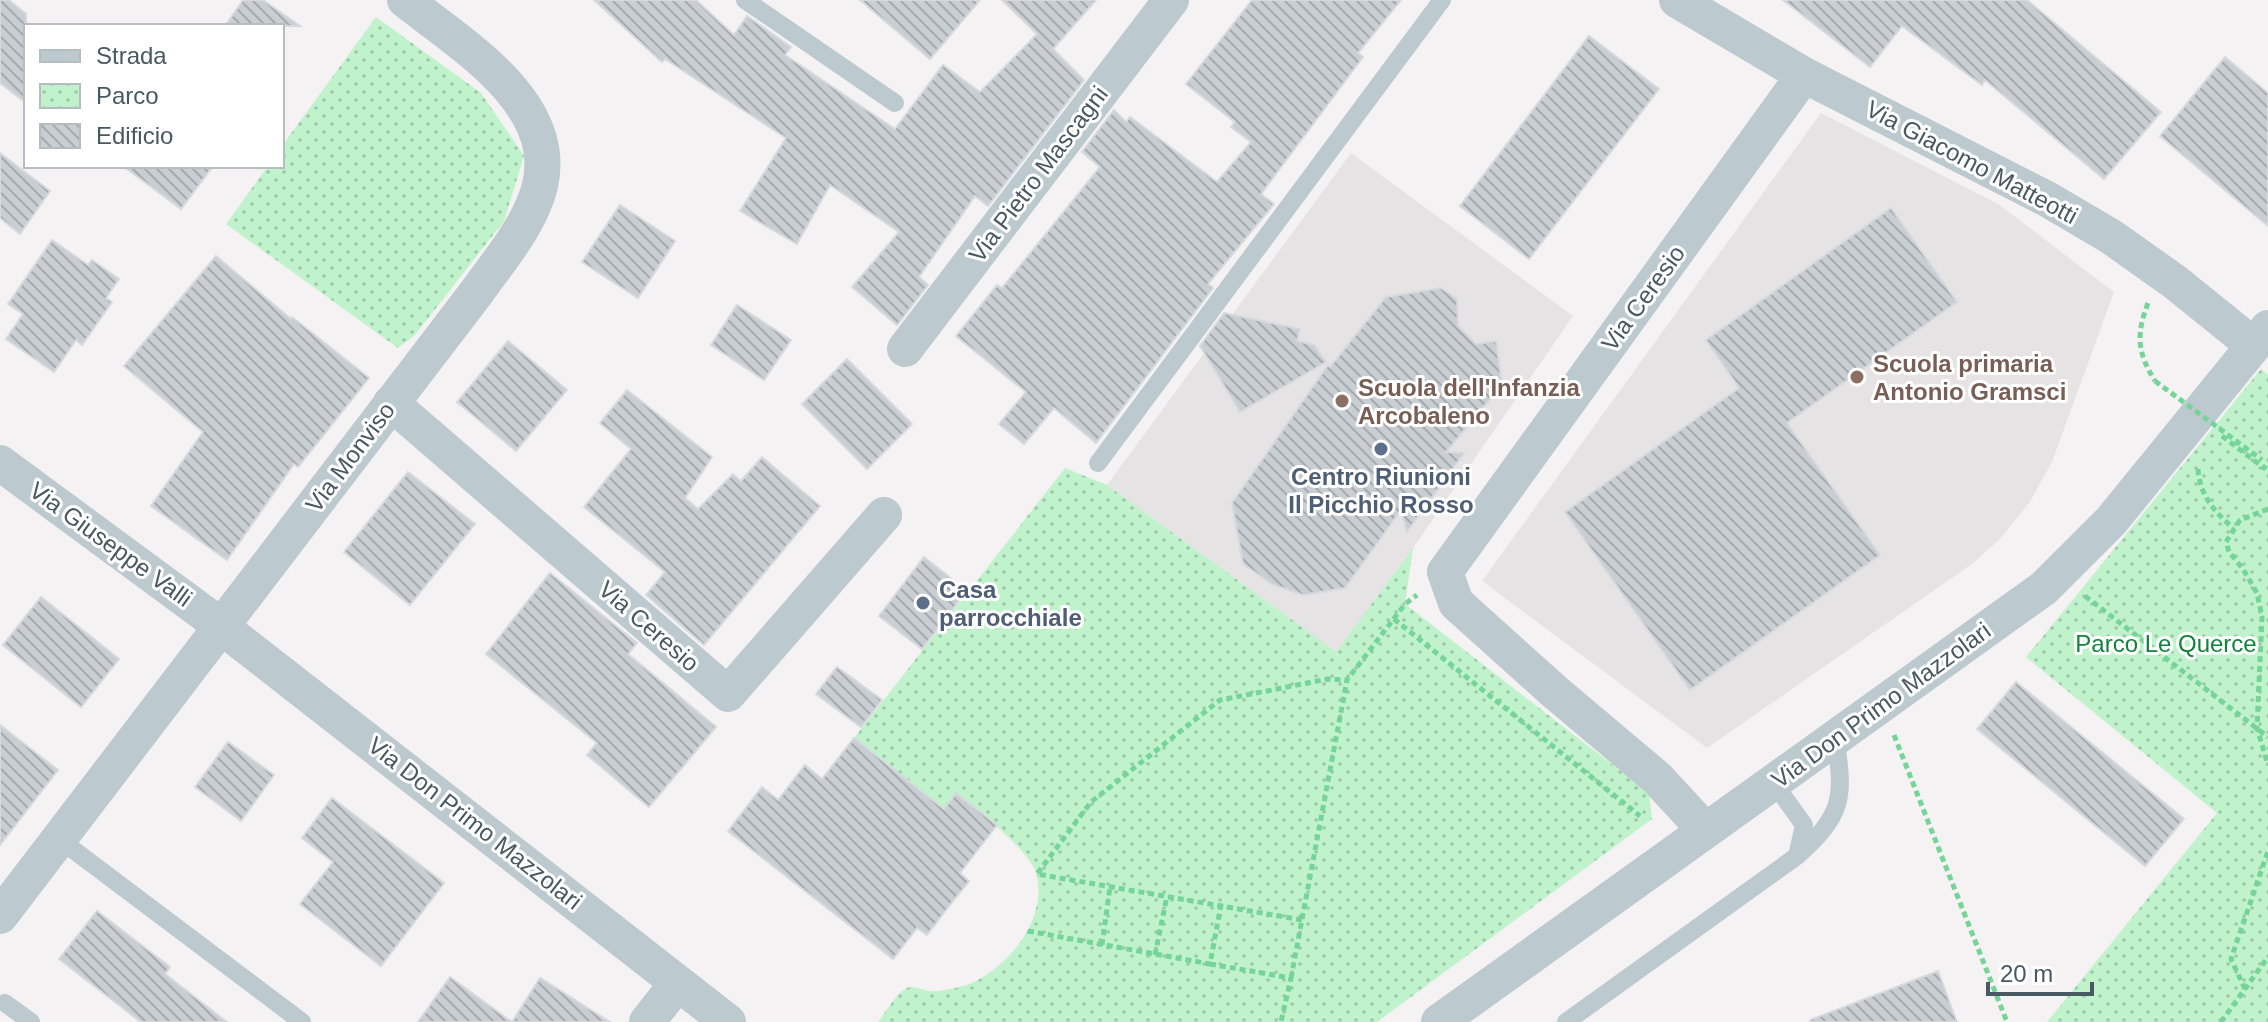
<svg xmlns="http://www.w3.org/2000/svg" width="2268" height="1022" font-family="Helvetica,sans-serif">
  <style>
    .education { fill: #e6e3e5 }
    .park { fill: url(#park-dots) }
    .building { fill: url(#building-back-hatch); stroke: #d6d9de; stroke-width: 2 }
    .lines { fill: none; stroke-linecap: round; stroke-linejoin: round }
    .path { stroke: #75d497; stroke-width: 5; stroke-dasharray: 6 4; stroke-linecap: butt }
    .lane { stroke: #bcc9cf; stroke-width: 18 }
    .street { stroke: #bcc9cf; stroke-width: 36 }
    .path-bridge { stroke: #75d497; stroke-width: 5; stroke-dasharray: 6 4; stroke-linecap: butt }
    .education-dot { fill: #8d6e63; stroke: #fff; stroke-width: 3 }
    .service-dot { fill: #5c6f8a; stroke: #fff; stroke-width: 3 }
    .labels { text-anchor: middle; dominant-baseline: central; stroke-width: 6; stroke-linejoin: round; paint-order: stroke }
    .street-label { font-size: 24px; fill: #485961; stroke: #fff }
    .education-label { font-size: 24px; font-weight: bold; fill: #785e54; stroke: #fff; text-anchor: start }
    .service-label { font-size: 24px; font-weight: bold; fill: #4e5e75; stroke: #fff }
    .park-label { font-size: 24px; fill: #11843b; stroke: #fff }
  </style>
  <defs>
    <pattern id="park-dots" width="8" height="8" patternUnits="userSpaceOnUse" patternTransform="scale(2)"><rect width="8" height="8" fill="#c0f3cc"/><path d="M2 2h.1M6 6h.1" fill="none" stroke="#9ec8a9" stroke-width="1.8" stroke-linecap="round"/></pattern>
    <pattern id="building-back-hatch" width="6" height="6" patternUnits="userSpaceOnUse" patternTransform="scale(2)"><rect width="6" height="6" fill="#c9ced2"/><path d="M-1 5l2 2M0 0l6 6M5-1l2 2" fill="none" stroke="#a5aaae"/></pattern>
  </defs>
  <rect width="100%" height="100%" fill="#f5f2f3"/>
  <g class="education">
    <path d="M 1821,113 L 1998,204 L 2114,292 L 2052,462 L 2029,503 L 2000,539 L 1972,564 L 1707,748 L 1482,581 Z"/>
    <path d="M 1351,153 L 1573,316 L 1413,548 L 1336,653 L 1107,485 Z"/>
  </g>
  <g class="park">
    <path d="M 376,17 L 481,93 L 524,156 L 504,221 L 415,335 L 398,348 L 226,224 L 268,166 L 282,166 L 282,146 Z"/>
    <path d="M 2261,369 L 2268,375 L 2268,1022 L 2047,1022 L 2217,813 L 2026,657 Z"/>
    <path d="M 1065,468 L 1107,485 L 1336,652 L 1413,548 L 1405,604 L 1649,793 L 1652,819 L 1377,1022 L 878,1022 C 886,1012 895,995 905,989 C 913,984 921,990 929,991 C 943,992 964,987 976,981 C 1012,962 1046,919 1037,876 C 1032,852 977,809 957,794 L 944,809 L 854,738 Z"/>
  </g>
  <g class="building">
    <path d="M 0,0 L 9,0 L 26,14 L 26,103 L 0,83 Z"/>
    <path d="M 243,0 L 263,0 L 300,26 L 225,26 Z"/>
    <path d="M 594,0 L 696,0 L 734,35 L 747,16 L 791,47 L 785,55 L 895,129 L 943,65 L 980,92 L 1037,34 L 1002,0 L 1096,0 L 1053,49 L 1084,80 L 988,206 L 975,196 L 919,277 L 928,285 L 897,325 L 852,287 L 899,232 L 830,185 L 797,244 L 740,211 L 786,138 L 665,59 L 662,62 Z"/>
    <path d="M 860,0 L 980,0 L 930,59 Z"/>
    <path d="M 1252,0 L 1401,0 L 1358,53 L 1363,57 L 1261,194 L 1274,204 L 1208,284 L 1213,288 L 1096,443 L 1054,408 L 1024,444 L 999,424 L 1026,392 L 956,336 L 997,285 L 1002,288 L 1100,167 L 1082,152 L 1114,110 L 1126,122 L 1130,117 L 1217,182 L 1251,142 L 1231,127 L 1235,122 L 1186,84 Z"/>
    <path d="M 1783,0 L 2027,0 L 2161,112 L 2104,179 L 1985,80 L 1982,85 L 1902,26 L 1870,67 Z"/>
    <path d="M 1589,36 L 1659,89 L 1529,259 L 1460,206 Z"/>
    <path d="M 2225,57 L 2268,93 L 2268,226 L 2160,136 Z"/>
    <path d="M 0,153 L 50,191 L 20,234 L 0,218 Z"/>
    <path d="M 123,166 L 213,166 L 181,209 Z"/>
    <path d="M 620,205 L 675,241 L 638,298 L 582,262 Z"/>
    <path d="M 1891,208 L 1957,302 L 1787,423 L 1880,555 L 1690,690 L 1565,512 L 1739,388 L 1706,340 Z"/>
    <path d="M 52,240 L 88,265 L 92,260 L 119,279 L 106,298 L 112,302 L 82,345 L 76,340 L 54,372 L 6,339 L 23,314 L 8,304 Z"/>
    <path d="M 216,256 L 291,319 L 292,317 L 369,378 L 298,467 L 294,464 L 227,560 L 151,506 L 203,432 L 124,366 Z"/>
    <path d="M 1441,288 L 1457,299 L 1458,326 L 1476,344 L 1496,341 L 1502,385 L 1446,452 L 1464,453 L 1407,532 L 1401,510 L 1345,588 L 1303,595 L 1272,584 L 1243,564 L 1232,503 L 1328,365 L 1330,367 L 1386,297 Z"/>
    <path d="M 737,305 L 791,340 L 764,380 L 711,345 Z"/>
    <path d="M 1224,313 L 1300,329 L 1297,341 L 1314,345 L 1326,362 L 1240,412 L 1200,346 Z"/>
    <path d="M 508,341 L 567,390 L 516,451 L 457,402 Z"/>
    <path d="M 847,359 L 912,424 L 867,469 L 802,404 Z"/>
    <path d="M 627,390 L 712,457 L 685,498 L 698,509 L 733,474 L 741,481 L 762,457 L 820,506 L 704,645 L 646,595 L 665,572 L 584,507 L 631,449 L 600,423 Z"/>
    <path d="M 408,472 L 475,524 L 410,605 L 344,552 Z"/>
    <path d="M 924,557 L 967,591 L 922,649 L 879,616 Z"/>
    <path d="M 550,573 L 637,643 L 628,654 L 716,727 L 649,807 L 587,755 L 597,743 L 486,654 Z"/>
    <path d="M 41,597 L 119,659 L 81,707 L 3,645 Z"/>
    <path d="M 837,667 L 882,700 L 861,727 L 816,694 Z"/>
    <path d="M 2016,682 L 2184,819 L 2145,866 L 1977,729 Z"/>
    <path d="M 0,725 L 58,770 L 0,845 Z"/>
    <path d="M 854,738 L 944,809 L 956,793 L 997,825 L 960,873 L 969,881 L 950,905 L 927,935 L 917,928 L 893,959 L 728,831 L 762,787 L 778,800 L 805,765 L 822,779 Z"/>
    <path d="M 228,742 L 274,775 L 241,821 L 195,787 Z"/>
    <path d="M 332,798 L 444,883 L 381,966 L 300,904 L 333,862 L 302,838 Z"/>
    <path d="M 97,911 L 170,967 L 165,974 L 227,1022 L 141,1022 L 59,959 Z"/>
    <path d="M 1938,971 L 1957,1022 L 1811,1022 L 1810,1020 Z"/>
    <path d="M 450,977 L 512,1022 L 540,978 L 610,1022 L 418,1022 Z"/>
  </g>
  <g class="lines">
    <g class="path">
      <path d="M 2148,303 C 2136,335 2137,352 2155,381"/>
      <path d="M 2222,436 L 2264,468 L 2268,463"/>
      <path d="M 2198,469 C 2200,496 2214,511 2233,528"/>
      <path d="M 2268,509 L 2240,520 L 2226,542 L 2229,552 L 2243,569 L 2257,593 L 2262,617 L 2257,728 L 2268,765"/>
      <path d="M 2085,596 L 2268,737"/>
      <path d="M 1394,619 L 1640,816"/>
      <path d="M 1894,735 L 2007,1022"/>
      <path d="M 1302,920 L 1037,874 L 1091,802 L 1220,700 L 1328,679 L 1347,680"/>
      <path d="M 1028,931 L 1210,964 L 1221,905"/>
      <path d="M 1102,945 L 1110,887"/>
      <path d="M 1155,955 L 1167,896"/>
      <path d="M 1210,964 L 1291,978 L 1281,1022"/>
      <path d="M 1291,978 L 1347,680 L 1405,604 L 1417,595"/>
      <path d="M 2245,989 L 2231,959 L 2268,851"/>
      <path d="M 2221,1022 L 2268,957"/>
    </g>
    <g class="lane">
      <path d="M 745,0 L 895,103"/>
      <path d="M 1098,463 L 1442,0"/>
      <path d="M 1773,782 L 1804,825 L 1797,856"/>
      <path d="M 59,839 L 302,1022"/>
      <path d="M 5,1003 L 31,1022"/>
      <path d="M 1566,1022 L 1797,856 C 1843,815 1845,798 1835,738"/>
    </g>
    <g class="street">
      <path d="M 1677,0 L 1804,75 L 2047,199 L 2110,236 L 2175,282 L 2253,345"/>
      <path d="M 905,349 L 1171,0"/>
      <path d="M 391,403 L 728,694 L 884,515"/>
      <path d="M 0,463 L 205,614 L 728,1022"/>
      <path d="M 1705,830 L 1657,778 L 1555,692 L 1456,603 L 1445,572 L 1804,75"/>
      <path d="M 0,916 L 476,293 C 496,265 519,238 533,206 C 575,112 467,49 405,0"/>
      <path d="M 647,1022 L 677,984"/>
      <path d="M 1439,1022 L 2044,588 L 2111,521 L 2268,328"/>
    </g>
    <path class="path-bridge" d="M 2155,381 L 2262,460"/>
  </g>
  <g class="education-dot">
    <circle cx="1857" cy="377" r="8"/>
    <circle cx="1342" cy="401" r="8"/>
  </g>
  <g class="service-dot">
    <circle cx="1381" cy="449" r="8"/>
    <circle cx="923" cy="603" r="8"/>
  </g>
  <g class="labels">
    <g class="street-label">
      <text transform="translate(1972 162) rotate(28)">Via Giacomo Matteotti</text>
      <text transform="translate(1038 174) rotate(-53)">Via Pietro Mascagni</text>
      <text transform="translate(1643 298) rotate(-54)">Via Ceresio</text>
      <text transform="translate(350 457) rotate(-53)">Via Monviso</text>
      <text transform="translate(111 544) rotate(36)">Via Giuseppe Valli</text>
      <text transform="translate(649 626) rotate(41)">Via Ceresio</text>
      <text transform="translate(1881 705) rotate(-36)">Via Don Primo Mazzolari</text>
      <text transform="translate(475 823) rotate(38)">Via Don Primo Mazzolari</text>
    </g>
    <g class="education-label">
      <text x="1873" y="363">Scuola primaria<tspan x="1873" dy="28">Antonio Gramsci</tspan></text>
      <text x="1358" y="387">Scuola dell'Infanzia<tspan x="1358" dy="28">Arcobaleno</tspan></text>
    </g>
    <g class="service-label">
      <text x="1381" y="476">Centro Riunioni<tspan x="1381" dy="28">Il Picchio Rosso</tspan></text>
      <text x="939" y="589" text-anchor="start">Casa<tspan x="939" dy="28">parrocchiale</tspan></text>
    </g>
    <g class="park-label">
      <text x="2166" y="643">Parco Le Querce</text>
    </g>
  </g>
  <rect x="24" y="24" width="260" height="144" fill="#ffffff" stroke="#b6bdc0" stroke-width="2"/>
  <rect x="40" y="50" width="40" height="12" fill="#bcc9cf" stroke="#b6bdc0" stroke-width="2"/>
  <text x="96" y="64" font-size="24" fill="#485961">Strada</text>
  <rect x="40" y="84" width="40" height="24" fill="url(#park-dots)" stroke="#b6bdc0" stroke-width="2"/>
  <text x="96" y="104" font-size="24" fill="#485961">Parco</text>
  <rect x="40" y="124" width="40" height="24" fill="url(#building-back-hatch)" stroke="#b6bdc0" stroke-width="2"/>
  <text x="96" y="144" font-size="24" fill="#485961">Edificio</text>
  <path d="M1988 982v12h104v-12" fill="none" stroke="#485961" stroke-width="4"/>
  <text x="2000" y="982" font-size="24" fill="#485961" stroke="#ffffff" stroke-width="6" paint-order="stroke">20 m</text>
</svg>
